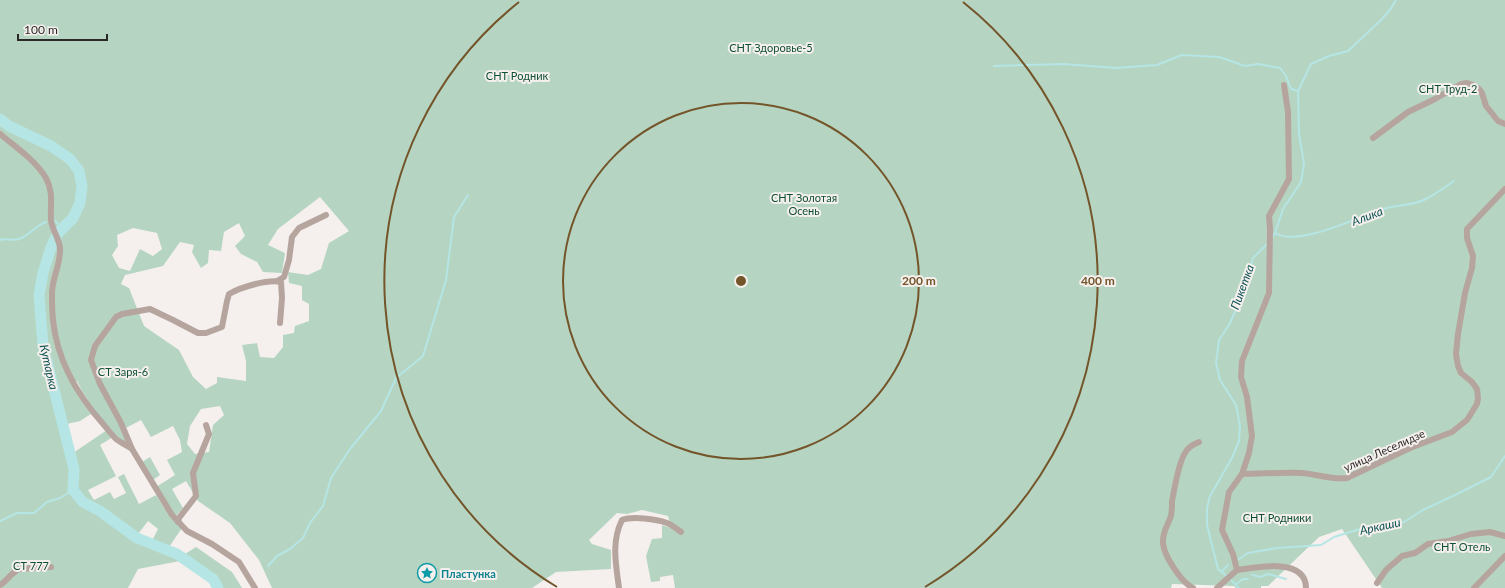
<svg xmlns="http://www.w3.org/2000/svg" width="1505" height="588" font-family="Lato,sans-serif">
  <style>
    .green { fill: #b5d5c2; fill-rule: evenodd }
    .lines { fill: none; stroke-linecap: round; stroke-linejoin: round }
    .stream { stroke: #b5e5e4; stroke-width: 2 }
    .river { stroke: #b5e5e4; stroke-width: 11 }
    .minor { stroke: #b6a59e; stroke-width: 6 }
    .ring { fill: none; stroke: #74552a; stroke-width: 2 }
    .labels { text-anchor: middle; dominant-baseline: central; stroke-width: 4; stroke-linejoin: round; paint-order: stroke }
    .park-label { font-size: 11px; fill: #0d4f33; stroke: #f5f0ee }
    .street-label { font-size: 11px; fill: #2b2928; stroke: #f5f0ee }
    .culture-label { font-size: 11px; font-weight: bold; fill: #0d838f; stroke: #f5f0ee; text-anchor: start }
    .water-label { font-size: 12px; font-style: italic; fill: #0c5252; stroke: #f5f0ee }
    .centre { fill: #74552a; stroke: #f5f0ee; stroke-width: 2 }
    .ring-label { font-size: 12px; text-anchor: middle; font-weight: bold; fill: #74552a; stroke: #f5f0ee; stroke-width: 4; stroke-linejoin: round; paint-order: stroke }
  </style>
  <rect width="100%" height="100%" fill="#f5f0ee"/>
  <g class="green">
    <path d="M 0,0 L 1505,0 L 1505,588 L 1382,588 L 1342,529 L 1319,537 L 1268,586 L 1261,586 L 1261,588 L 1236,588 L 1234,586 L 1172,584 L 1171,588 L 675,588 L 673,575 L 660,577 L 660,581 L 651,582 L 646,556 L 652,539 L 662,538 L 662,525 L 671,528 L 668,516 L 642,510 L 627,514 L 617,513 L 589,540 L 592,544 L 611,550 L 611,569 L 556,572 L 532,588 L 272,588 L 259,560 L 230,523 L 198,501 L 186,481 L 172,489 L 183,508 L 176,516 L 156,487 L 175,475 L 167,460 L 182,452 L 180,440 L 173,426 L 151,437 L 141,420 L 122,430 L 128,443 C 125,441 120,440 117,437 C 104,425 85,398 77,381 L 72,384 L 80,399 L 91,414 L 80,421 L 67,424 L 73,453 L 107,430 L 113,437 L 100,445 L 116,476 L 88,490 L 94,500 L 110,492 L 114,499 L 126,493 L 118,477 L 124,474 L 139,504 L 156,495 L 171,518 L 182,528 L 169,547 L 152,541 L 158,529 L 148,521 L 138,534 L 142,538 L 145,545 L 177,557 L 180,561 L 138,569 L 128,588 L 0,588 ZM 320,197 L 349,231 L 329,243 L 321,269 L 308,275 L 288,272 L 289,283 L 302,286 L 302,300 L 309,304 L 309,321 L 295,326 L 294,333 L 283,335 L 283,347 L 274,358 L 260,357 L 257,343 L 242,345 L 246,361 L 246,381 L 217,377 L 217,383 L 206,389 L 193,377 L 179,350 L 144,326 L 129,288 L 121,284 L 125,275 L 163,266 L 180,242 L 194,245 L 192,252 L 201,268 L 208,263 L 209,250 L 221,251 L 224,232 L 239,223 L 245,236 L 235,246 L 241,254 L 257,262 L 263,272 L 282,273 L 285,253 L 268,245 L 278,229 ZM 133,228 L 157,233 L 162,249 L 153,256 L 140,249 L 130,271 L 119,268 L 112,255 L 118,246 L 117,235 ZM 220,406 L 224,415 L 213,425 L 209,452 L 195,454 L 187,444 L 190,426 L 201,409 Z"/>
    <path d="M 150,457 L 160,475 L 153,480 L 142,462 Z"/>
    <path d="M 196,547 L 232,572 L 242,588 L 223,588 L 212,573 L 185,554 Z"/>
  </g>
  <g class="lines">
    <g class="stream">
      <path d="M 994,66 L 1064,64 L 1116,68 L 1157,65 L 1182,55 L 1219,57 L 1245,66 L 1258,64 L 1280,68 L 1286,76 L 1291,89 L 1298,91"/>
      <path d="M 55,221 L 63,229"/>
      <path d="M 1275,233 C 1299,248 1361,215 1387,208 C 1399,205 1415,205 1426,199 C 1436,194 1445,187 1454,181"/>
      <path d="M 1272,238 L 1275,233 L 1283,209 L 1301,182 L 1304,163 L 1299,134 L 1298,91 L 1311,64 L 1329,56 L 1348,51 L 1381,20 L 1390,10 L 1396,0"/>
      <path d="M 0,240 C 6,238 13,241 19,239 C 30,235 36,225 46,222"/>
      <path d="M 0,521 L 17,513 L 34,513 L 47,502 L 60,498 L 73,490"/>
      <path d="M 1239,559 L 1248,553 L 1277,548 L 1321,545 L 1334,537 L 1360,529 L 1383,528 L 1404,522 L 1423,510 L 1455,495 L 1491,477 L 1505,456"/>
      <path d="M 268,566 L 277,556 L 290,549 L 303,538 L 310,523 L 323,506 L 331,478 L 350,449 L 381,411 L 396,378 L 423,356 L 446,280 L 454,217 L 468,195"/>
      <path d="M 1221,572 L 1228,565"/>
      <path d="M 1252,575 L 1260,577 L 1268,574 L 1286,579"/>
      <path d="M 1227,576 L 1218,569 L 1207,525 L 1207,508 L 1210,496 L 1232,458 L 1239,441 L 1240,426 L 1236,405 L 1220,380 L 1216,363 L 1219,340 L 1229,325 L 1239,303 L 1253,258 L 1268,243"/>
      <path d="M 1230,579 L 1239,588"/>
      <path d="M 1236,584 L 1243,579 L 1248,579"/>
    </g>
    <path class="river" d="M 0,119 L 9,126 L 51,146 L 70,159 L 79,171 L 82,186 L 80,203 L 73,218 L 58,233 L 51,247 L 43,273 L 39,295 L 43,346 L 74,469 L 73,490 L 83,502 L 100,511 L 137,538 L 177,554 L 213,579 L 218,588"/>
    <g class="minor">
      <path d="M 0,134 C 16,147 35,160 46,178 C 54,193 50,205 51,220 C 52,230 59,238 60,248 C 61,264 52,278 52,293 C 52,302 52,312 53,320 C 57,360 78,396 104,425 C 108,430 112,435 116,439 C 121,443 127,445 132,449"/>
      <path d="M 1373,138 L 1408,112 L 1435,99 L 1461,84 L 1467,83 L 1473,85 L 1479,89 L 1482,93 L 1486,106 L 1498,121 L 1505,124"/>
      <path d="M 277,281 L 284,277 L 289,260 L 292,237 L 299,228 L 326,215"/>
      <path d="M 1242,474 L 1249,453 L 1252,436 L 1247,397 L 1241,377 L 1242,361 L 1269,293 L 1270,229 L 1269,216 L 1289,179 L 1288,112 L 1284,85"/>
      <path d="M 178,522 L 179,518 L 196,496 L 193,473 L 209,434 L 206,425"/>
      <path d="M 1237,570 C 1256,567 1306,557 1306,588"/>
      <path d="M 1377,583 L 1386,570 L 1402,556 L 1415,553 L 1428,544 L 1448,541 L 1471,534 L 1490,532 L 1505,536"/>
      <path d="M 0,585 C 7,581 11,573 19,569 L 51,567"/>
      <path d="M 255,588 L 239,562 L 212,544 L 187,531 L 172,515 L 132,449 L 121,423 L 100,384 L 91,360 L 95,346 L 116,317 L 122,314 L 150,309 L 173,320 L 198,333 L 206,333 L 222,327 L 227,301 L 229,294 C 241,287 268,279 281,282 L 282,298 L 280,323"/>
      <path d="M 619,588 C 616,565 611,542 622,520 C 632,516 656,519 667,523 C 672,525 677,529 681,532"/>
      <path d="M 1193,588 C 1181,582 1164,556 1163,543 C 1162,532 1168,525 1171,516 C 1172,511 1172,506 1172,501 C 1175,487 1178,464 1185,453 C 1188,447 1194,444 1199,442"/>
      <path d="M 1217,588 L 1237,570 L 1233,554 L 1222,530 L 1229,492 L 1242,474 C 1261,474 1282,472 1301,473 C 1317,474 1332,480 1347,478 L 1410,448 L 1452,432 L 1467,420 L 1477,404 L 1478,398 L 1477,389 L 1472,382 L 1461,373 L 1458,366 L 1456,354 L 1458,334 L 1465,293 L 1472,268 L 1473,256 L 1467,238 L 1467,229 L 1505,189"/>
      <path d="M 1474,588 L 1505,556"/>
    </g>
  </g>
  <g class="ring">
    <circle cx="741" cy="281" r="178"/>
    <path d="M557 587A357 357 0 0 1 519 2M963 2A357 357 0 0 1 925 587"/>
  </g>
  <defs>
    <symbol id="sight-ring" viewBox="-11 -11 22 22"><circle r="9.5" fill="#f5f0ee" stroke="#0f9aa8" stroke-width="1.5"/><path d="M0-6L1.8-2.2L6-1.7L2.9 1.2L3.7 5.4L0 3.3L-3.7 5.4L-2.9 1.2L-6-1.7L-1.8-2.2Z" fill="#0f9aa8"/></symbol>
  </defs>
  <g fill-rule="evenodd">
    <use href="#sight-ring" x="416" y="562" width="22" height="22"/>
  </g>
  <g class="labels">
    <g class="park-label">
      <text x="771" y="47">СНТ Здоровье-5</text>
      <text x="517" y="75">СНТ Родник</text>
      <text x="1448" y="88">СНТ Труд-2</text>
      <text x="804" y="197">СНТ Золотая<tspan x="804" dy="13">Осень</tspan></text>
      <text x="123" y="371">СТ Заря-6</text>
      <text x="1277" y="517">СНТ Родники</text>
      <text x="1462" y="546">СНТ Отель</text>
      <text x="31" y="565">СТ 777</text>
    </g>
    <g class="street-label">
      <text transform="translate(1384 450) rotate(-24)">улица Леселидзе</text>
    </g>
    <g class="culture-label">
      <text x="441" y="573">Пластунка</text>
    </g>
    <g class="water-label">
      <text transform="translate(1367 216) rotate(-21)">Алика</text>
      <text transform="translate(1242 287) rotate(-70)">Пикетка</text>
      <text transform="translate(49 367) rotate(77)">Кутарка</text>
      <text transform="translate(1380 526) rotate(-12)">Аркаши</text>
    </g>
  </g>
  <circle cx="741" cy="281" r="6" class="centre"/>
  <g class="ring-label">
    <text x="919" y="285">200 m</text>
    <text x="1098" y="285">400 m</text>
  </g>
  <path d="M18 34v6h89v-6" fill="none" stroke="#2b2928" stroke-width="2"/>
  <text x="24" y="34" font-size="12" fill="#2b2928" stroke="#f5f0ee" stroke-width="3" paint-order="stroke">100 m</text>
</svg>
